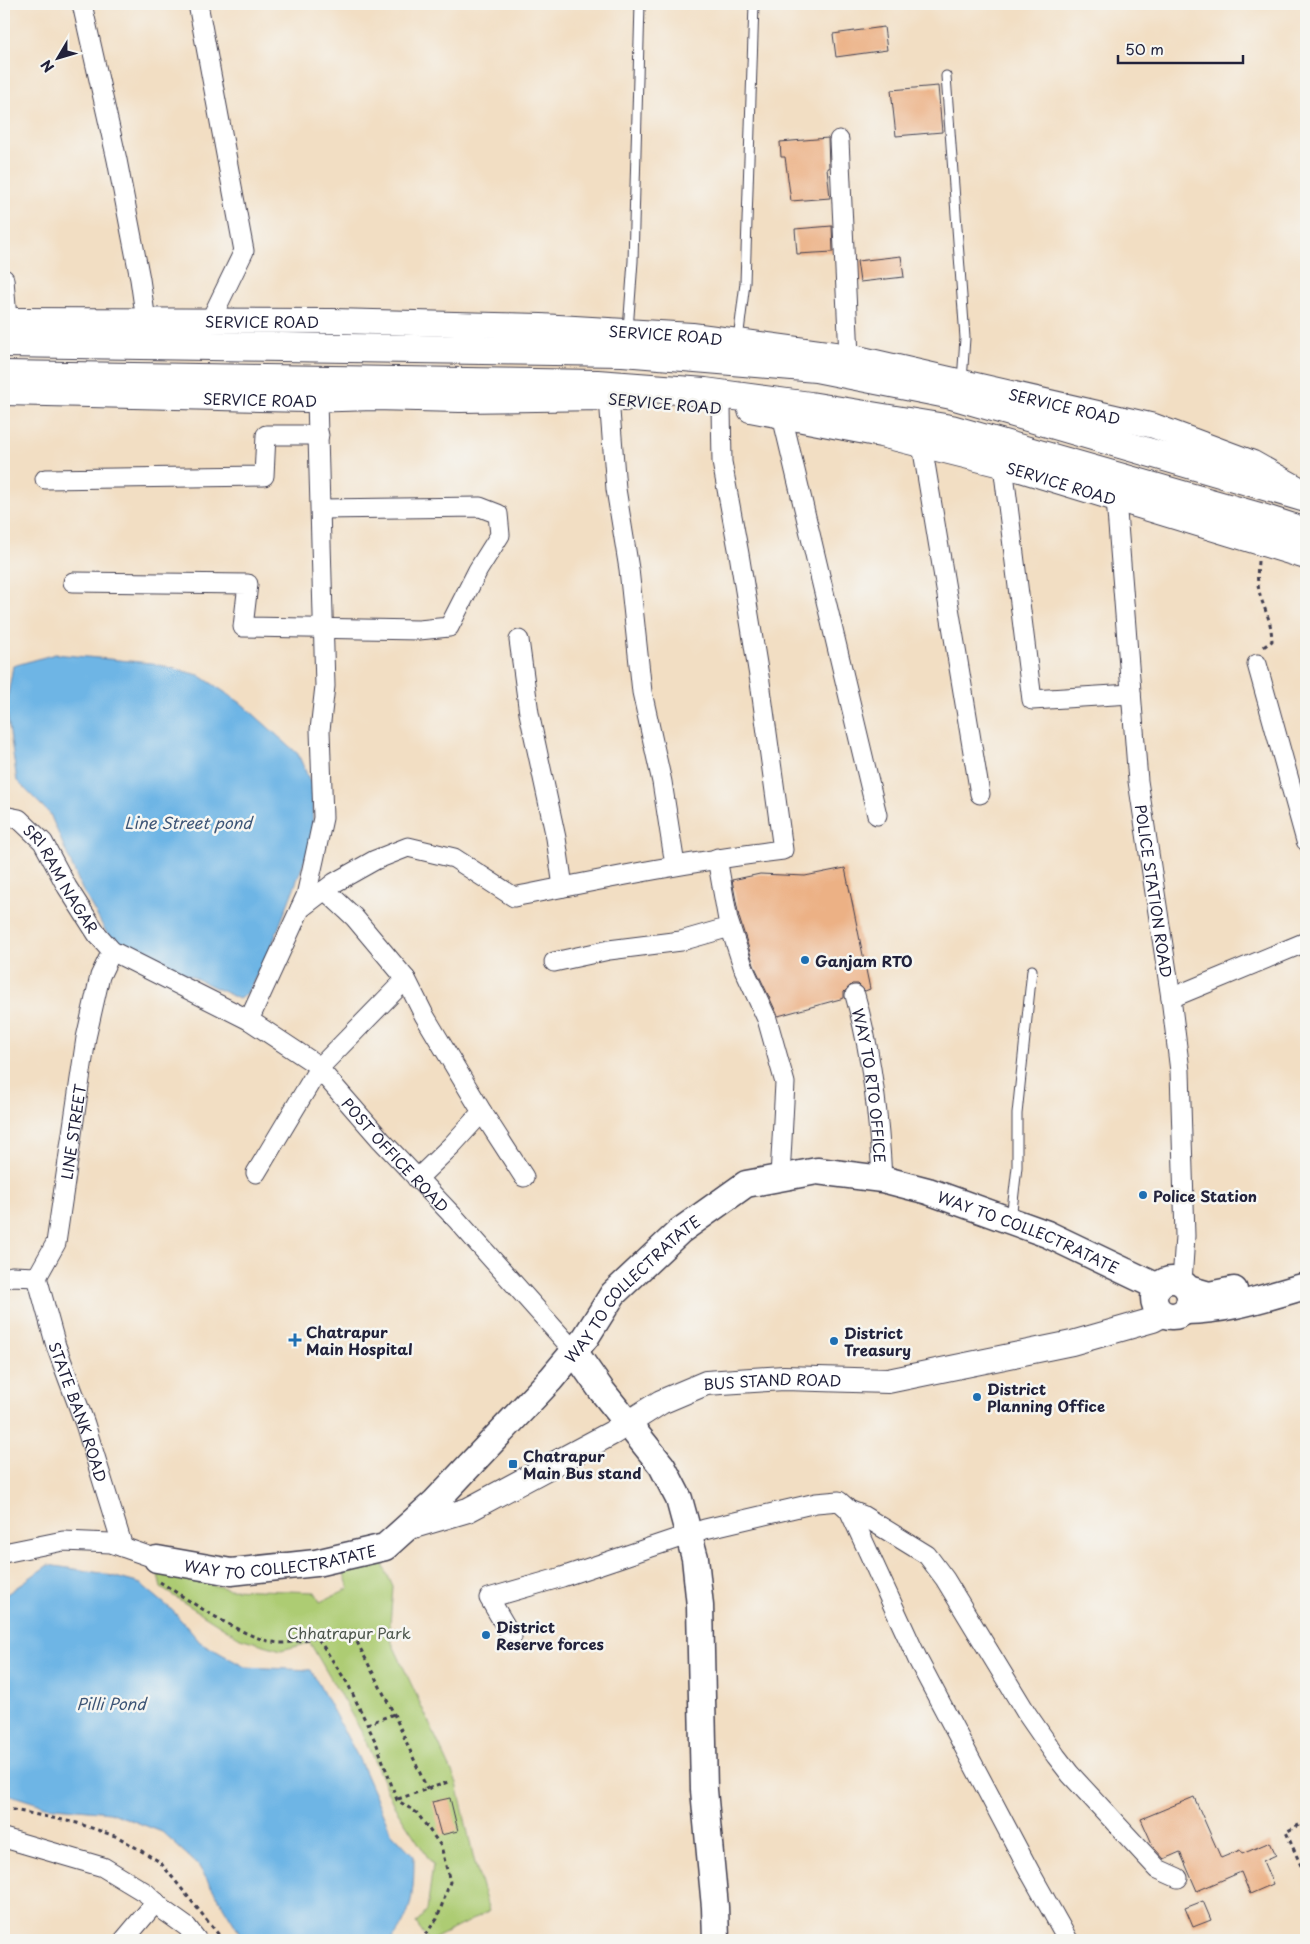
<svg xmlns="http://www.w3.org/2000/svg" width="1310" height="1944" font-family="'Playpen Sans',sans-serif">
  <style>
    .green { fill: #adcc73; stroke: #687757 }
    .water { fill: #6eb5e5; stroke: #486c90 }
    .building { fill: #ecb185 }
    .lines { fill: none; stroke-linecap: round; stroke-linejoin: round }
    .service-casing { stroke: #413e4f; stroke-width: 11 }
    .minor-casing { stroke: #413e4f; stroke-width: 21 }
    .tertiary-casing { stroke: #413e4f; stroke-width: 26 }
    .secondary-casing { stroke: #413e4f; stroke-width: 29 }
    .trunk-casing { stroke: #413e4f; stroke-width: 30 }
    .path { stroke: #413e4f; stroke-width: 3; stroke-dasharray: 4 4; stroke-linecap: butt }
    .service { stroke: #fff; stroke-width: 9 }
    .minor { stroke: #fff; stroke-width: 19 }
    .tertiary { stroke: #fff; stroke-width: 24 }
    .secondary { stroke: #fff; stroke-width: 26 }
    .trunk { stroke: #fff; stroke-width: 28 }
    .poi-dot { fill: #1f6fb2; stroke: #f6f6f2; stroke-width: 2 }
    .labels { text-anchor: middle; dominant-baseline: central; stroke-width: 5; stroke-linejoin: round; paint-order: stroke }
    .street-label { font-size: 15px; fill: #22223b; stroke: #f6f6f2 }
    .poi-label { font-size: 15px; font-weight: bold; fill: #22223b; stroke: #f6f6f2; text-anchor: start }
    .park-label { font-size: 15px; fill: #4c554c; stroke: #f6f6f2 }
    .water-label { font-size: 16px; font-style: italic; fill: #3d5576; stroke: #f6f6f2 }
  </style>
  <rect width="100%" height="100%" fill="#f6f6f2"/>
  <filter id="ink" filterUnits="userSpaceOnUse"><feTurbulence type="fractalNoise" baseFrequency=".02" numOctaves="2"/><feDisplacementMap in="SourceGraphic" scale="10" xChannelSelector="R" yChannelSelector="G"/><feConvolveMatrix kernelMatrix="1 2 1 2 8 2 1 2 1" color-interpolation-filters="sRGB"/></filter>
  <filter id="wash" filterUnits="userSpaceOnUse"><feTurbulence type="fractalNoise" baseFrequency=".0096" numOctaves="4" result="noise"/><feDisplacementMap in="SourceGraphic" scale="20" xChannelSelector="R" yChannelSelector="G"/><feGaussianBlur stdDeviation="1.12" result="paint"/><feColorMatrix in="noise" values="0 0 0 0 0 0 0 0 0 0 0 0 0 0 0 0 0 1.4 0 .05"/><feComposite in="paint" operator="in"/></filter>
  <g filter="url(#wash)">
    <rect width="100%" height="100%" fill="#f2dec3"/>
    <path class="green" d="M 381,1560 L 393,1587 L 389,1636 L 457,1783 L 473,1856 L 489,1911 L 432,1940 L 428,1940 L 416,1923 L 427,1910 L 433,1865 L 394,1806 L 361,1731 L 310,1643 L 281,1650 L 240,1638 L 161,1588 L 157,1571 L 229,1589 L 315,1592 L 320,1602 L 349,1588 L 344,1574 Z"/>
    <g class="water">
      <path d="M 55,654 L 151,663 L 199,675 L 241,703 L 298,754 L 312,786 L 313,839 L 268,955 L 247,993 L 239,999 L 109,937 L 82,889 L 50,814 L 17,781 L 6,706 L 13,666 Z"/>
      <path d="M 48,1565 L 101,1573 L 141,1584 L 172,1610 L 200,1642 L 245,1667 L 311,1670 L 358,1757 L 391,1832 L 414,1856 C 414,1890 413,1913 392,1940 L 247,1940 L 239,1932 L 198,1865 L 162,1832 L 110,1812 L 45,1806 L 4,1793 L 4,1596 Z"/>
    </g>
    <g id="blocks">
      <g class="building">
        <path d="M 884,27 L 887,50 L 836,57 L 833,34 Z"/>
        <path d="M 938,86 L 942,132 L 896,136 L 891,90 Z"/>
        <path d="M 828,138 L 829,168 L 827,168 L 830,198 L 791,201 L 785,157 L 781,157 L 780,142 Z"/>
        <path d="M 832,226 L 833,252 L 797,254 L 795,229 Z"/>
        <path d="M 901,256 L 904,277 L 860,282 L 857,261 Z"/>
        <path d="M 845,868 L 870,989 L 865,991 L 858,984 L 852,984 L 844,992 L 844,998 L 778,1016 L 754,965 L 739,917 L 732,880 L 760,874 L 805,876 Z"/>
        <path d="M 1194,1797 L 1221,1858 L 1240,1850 L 1242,1854 L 1270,1842 L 1276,1855 L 1263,1861 L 1273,1884 L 1250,1894 L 1241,1872 L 1197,1891 L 1180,1852 L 1164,1859 L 1154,1848 L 1141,1819 Z"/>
        <path d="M 450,1798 L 458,1831 L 441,1835 L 432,1802 Z"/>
        <path d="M 1203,1901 L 1211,1920 L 1193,1927 L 1185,1908 Z"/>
      </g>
    </g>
  </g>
  <g filter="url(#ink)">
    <use href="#blocks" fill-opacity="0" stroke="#413e4f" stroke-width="1"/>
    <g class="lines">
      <defs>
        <g id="service">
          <path d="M 946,76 L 965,338 L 962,381"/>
          <path d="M 628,330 L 633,261 L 640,4"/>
          <path d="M 738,340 L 745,283 L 754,4"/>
          <path d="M 1011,1219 L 1017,1167 L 1017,1114 L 1032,970"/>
        </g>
        <g id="minor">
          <path d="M 82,4 L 117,160 L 140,279 L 146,321"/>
          <path d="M 198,4 L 244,251 L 210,321"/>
          <path d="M 839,140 L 849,356"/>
          <path d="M 4,279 L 7,320"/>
          <path d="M 609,398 L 616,489 L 629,569 L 642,692 L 662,782 L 675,865"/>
          <path d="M 782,416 L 877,815"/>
          <path d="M 922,445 L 980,794"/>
          <path d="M 1003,465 L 1032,700 L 1131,694"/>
          <path d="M 45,479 L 264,476 L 266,435 L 319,435"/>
          <path id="s1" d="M 1116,499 L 1138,781 L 1171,998 L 1180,1071 L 1185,1236 L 1182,1282"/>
          <path d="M 73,582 L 248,584 L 243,627 L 419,630 L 449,627 L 478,570 L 500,535 L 498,514 L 480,507 L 321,509"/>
          <path d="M 519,640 L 529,713 L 556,838 L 563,887"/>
          <path d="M 1257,664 L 1306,841"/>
          <path id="s2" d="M 4,816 L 19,819 L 43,842 L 67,887 L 97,934 L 112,951 L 249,1020 L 314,1063 L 381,1140 L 457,1220 L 574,1351"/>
          <path d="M 717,858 L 728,920 L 744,969 L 767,1019 L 785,1083 L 780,1177"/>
          <path d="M 325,890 L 354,917 L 406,979 L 424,1015 L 482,1112 L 452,1145 L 417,1179"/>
          <path d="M 300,909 L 334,883 L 375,860 L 408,847 L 454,858 L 514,897 C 604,879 692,861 783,850 L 760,682 L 739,554 L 722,462 L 721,407"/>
          <path d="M 554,962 L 609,950 L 681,941 L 730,927"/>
          <path id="s3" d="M 855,995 C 872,1055 879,1116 882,1179"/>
          <path d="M 1171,998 L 1306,942"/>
          <path d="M 249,1020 L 306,896 L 314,860 L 323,818 L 320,730 L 325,686 L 317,400"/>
          <path d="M 482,1112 L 524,1177"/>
          <path d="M 256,1173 L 319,1068 L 406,979"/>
          <path id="s4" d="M 37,1277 L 56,1346 L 85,1424 L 123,1547"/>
          <path id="s5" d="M 4,1279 L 12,1276 L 37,1277 L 56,1243 L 86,1038 L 100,976 L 112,951"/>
          <path d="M 849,1510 L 918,1660 L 1031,1874 L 1068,1940"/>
          <path d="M 4,1553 L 63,1541 L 111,1543 L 157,1559"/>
          <path d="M 512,1637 L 489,1598 L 562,1577 L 705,1529 L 816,1503 L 839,1501 L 849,1510 L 862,1515 L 927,1555 L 945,1579 L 1027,1714 L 1056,1756 L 1070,1774 L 1158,1869 L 1178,1878"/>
          <path d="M 4,1838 L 103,1867 L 146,1893 L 166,1912 L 187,1927 L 197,1940"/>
          <path d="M 124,1940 L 156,1902"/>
        </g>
        <g id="tertiary">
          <path id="s6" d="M 4,320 L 333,321 L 541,326 L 692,335 L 738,341 L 849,356 L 1154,426 L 1253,463 L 1301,490"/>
          <path id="s7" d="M 4,393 L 307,400 L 374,398 L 460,400 L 602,398 L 625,399"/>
          <path id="s8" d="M 750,410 L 881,435 L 1021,470 L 1306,557"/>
          <path id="s9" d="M 407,1528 L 468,1510 L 612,1433 L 661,1402 L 706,1383 L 784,1378 L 888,1381 L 1072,1343 L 1153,1320 L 1164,1314"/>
        </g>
        <g id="secondary">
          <circle cx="1172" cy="1298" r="18"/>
          <path d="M 1188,1289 L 1209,1295 L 1234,1290"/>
          <path d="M 1186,1311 C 1227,1311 1266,1297 1306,1286"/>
          <path d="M 574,1351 L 602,1391 L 662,1466 L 679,1499 L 695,1558 L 700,1606 L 704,1790 L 715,1907 L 716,1940"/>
          <path id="s10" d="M 157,1559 L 231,1572 L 316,1563 L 385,1547 L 435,1502 L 551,1379 L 586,1337 L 613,1294 L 680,1231 L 746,1184 L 817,1171 L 882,1179 L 928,1191 L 1047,1234 L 1158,1287"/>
        </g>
        <g id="trunk">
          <path d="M 4,343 L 623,352 L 816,368 L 952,395 L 1306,498"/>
          <path d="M 4,375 L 597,384 L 705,392 L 810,406 L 951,429 L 1259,517 L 1306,532"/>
        </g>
      </defs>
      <use href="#service" class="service-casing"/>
      <use href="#minor" class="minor-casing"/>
      <use href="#tertiary" class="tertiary-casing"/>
      <use href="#secondary" class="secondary-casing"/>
      <use href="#trunk" class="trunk-casing"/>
      <g class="path">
        <path d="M 1258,561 C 1257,574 1257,586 1261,598 C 1267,616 1271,620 1272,641 L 1262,648"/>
        <path d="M 160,1582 C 189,1600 249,1643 282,1643 C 293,1643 306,1639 317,1637 L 348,1684 L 377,1745 L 397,1800 L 417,1813 L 441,1846 L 450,1882 L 437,1919 L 421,1940"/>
        <path d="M 357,1642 L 394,1714 L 427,1789"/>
        <path d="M 367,1724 L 394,1714"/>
        <path d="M 398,1799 L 448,1782"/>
        <path d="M 4,1808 L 77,1823 L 118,1837 L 160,1862 L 223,1940"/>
        <path d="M 1306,1821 L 1286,1832 L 1306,1877"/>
      </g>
      <use href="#service" class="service"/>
      <use href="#minor" class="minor"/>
      <use href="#tertiary" class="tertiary"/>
      <use href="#secondary" class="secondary"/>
      <use href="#trunk" class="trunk"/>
    </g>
  </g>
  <g class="poi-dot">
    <circle cx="805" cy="960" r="5"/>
    <circle cx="1143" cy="1195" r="5"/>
    <path d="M292.5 1332.5h5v5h5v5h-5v5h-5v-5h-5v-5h5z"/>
    <circle cx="834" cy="1341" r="5"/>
    <circle cx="977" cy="1397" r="5"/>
    <rect x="508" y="1459" width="10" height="10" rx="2.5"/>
    <circle cx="486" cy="1635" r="5"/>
  </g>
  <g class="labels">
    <g class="street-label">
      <text stroke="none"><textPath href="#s6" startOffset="258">SERVICE ROAD</textPath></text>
      <text stroke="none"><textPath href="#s6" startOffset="662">SERVICE ROAD</textPath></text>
      <text stroke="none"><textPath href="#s7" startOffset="256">SERVICE ROAD</textPath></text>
      <text transform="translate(665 403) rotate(5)">SERVICE ROAD</text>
      <text stroke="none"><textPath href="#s6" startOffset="1068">SERVICE ROAD</textPath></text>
      <text stroke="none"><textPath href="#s8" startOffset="320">SERVICE ROAD</textPath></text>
      <text stroke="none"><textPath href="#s2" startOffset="89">SRI RAM NAGAR</textPath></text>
      <text stroke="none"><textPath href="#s1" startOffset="394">POLICE STATION ROAD</textPath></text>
      <text stroke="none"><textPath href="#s3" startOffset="92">WAY TO RTO OFFICE</textPath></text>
      <text stroke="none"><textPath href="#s5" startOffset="185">LINE STREET</textPath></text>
      <text stroke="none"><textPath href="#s2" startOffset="532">POST OFFICE ROAD</textPath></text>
      <text stroke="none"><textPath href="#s10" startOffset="1040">WAY TO COLLECTRATATE</textPath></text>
      <text stroke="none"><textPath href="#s10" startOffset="590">WAY TO COLLECTRATATE</textPath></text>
      <text stroke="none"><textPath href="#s9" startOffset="400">BUS STAND ROAD</textPath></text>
      <text stroke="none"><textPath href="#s4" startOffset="141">STATE BANK ROAD</textPath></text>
      <text stroke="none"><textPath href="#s10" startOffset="125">WAY TO COLLECTRATATE</textPath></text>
    </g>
    <g class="poi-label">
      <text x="815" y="960">Ganjam RTO</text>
      <text x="1153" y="1195">Police Station</text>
      <text x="306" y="1331">Chatrapur<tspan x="306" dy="17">Main Hospital</tspan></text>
      <text x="844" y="1332">District<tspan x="844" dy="17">Treasury</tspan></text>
      <text x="987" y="1388">District<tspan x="987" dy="17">Planning Office</tspan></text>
      <text x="523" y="1455">Chatrapur<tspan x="523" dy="17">Main Bus stand</tspan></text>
      <text x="496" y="1626">District<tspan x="496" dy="17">Reserve forces</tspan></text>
    </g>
    <g class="park-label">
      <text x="349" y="1632">Chhatrapur Park</text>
    </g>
    <g class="water-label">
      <text x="188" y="822">Line Street pond</text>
      <text x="111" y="1703">Pilli Pond</text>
    </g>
  </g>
  <rect width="1310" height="1944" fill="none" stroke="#f6f6f2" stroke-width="20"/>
  <g transform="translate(58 58) rotate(232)" stroke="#f6f6f2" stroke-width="4" paint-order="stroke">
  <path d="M0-4L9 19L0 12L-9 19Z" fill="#22223b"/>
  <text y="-8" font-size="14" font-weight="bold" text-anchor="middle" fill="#22223b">N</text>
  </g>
  <path d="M1118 55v8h125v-8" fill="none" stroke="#22223b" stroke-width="2.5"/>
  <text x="1125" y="55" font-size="15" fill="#22223b" stroke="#f6f6f2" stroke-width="4" paint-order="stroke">50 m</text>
</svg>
